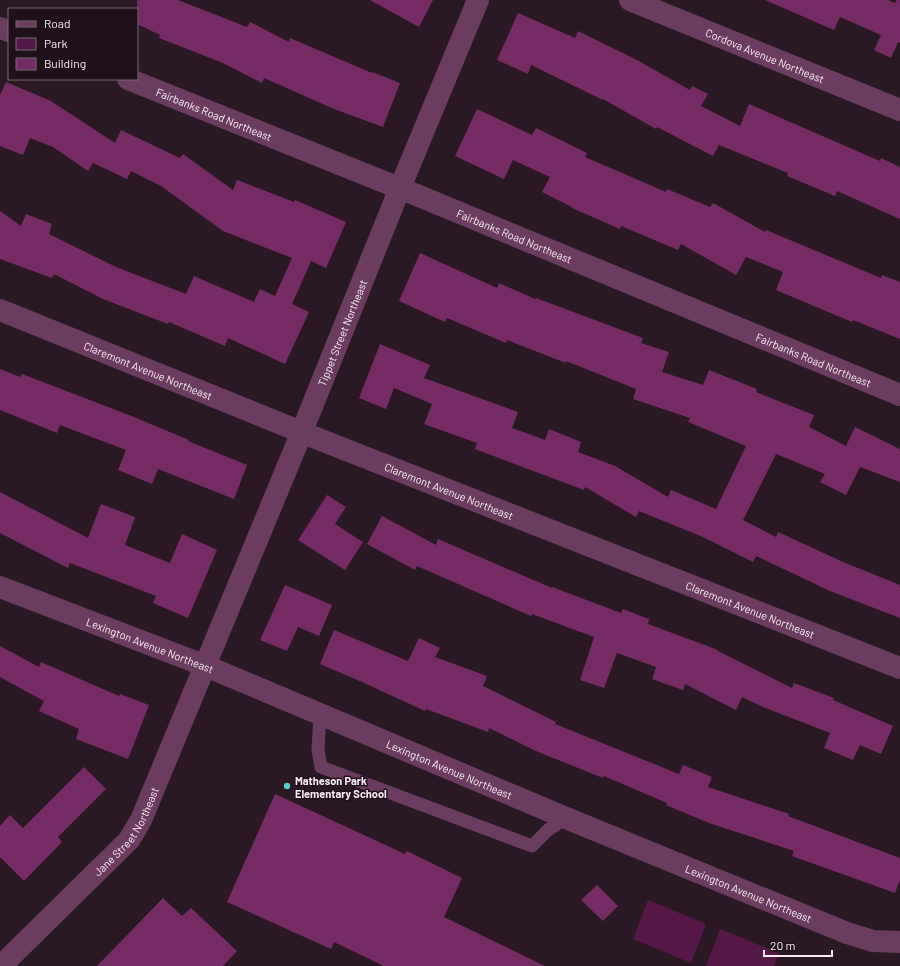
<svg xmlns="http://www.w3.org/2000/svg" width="900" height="966" font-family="Barlow,sans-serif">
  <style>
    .green { fill: #541747 }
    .building { fill: #752c64 }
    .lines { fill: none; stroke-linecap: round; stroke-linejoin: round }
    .lane { stroke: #6b3c5f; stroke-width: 13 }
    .street { stroke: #6b3c5f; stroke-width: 22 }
    .poi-dot { fill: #54cdc7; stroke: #20101c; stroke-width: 1.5 }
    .labels { text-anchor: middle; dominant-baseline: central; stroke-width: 3; stroke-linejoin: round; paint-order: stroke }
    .street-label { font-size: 11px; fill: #f9edf5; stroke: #20101c }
    .poi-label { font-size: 11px; font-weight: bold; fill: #f9edf5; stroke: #20101c; text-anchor: start }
  </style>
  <rect width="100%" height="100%" fill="#2a1925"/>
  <g class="green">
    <path d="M 648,900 L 706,924 L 691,963 L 633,939 Z"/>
    <path d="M 720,929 L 779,953 L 774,966 L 706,966 Z"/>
  </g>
  <g class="building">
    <path d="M 137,0 L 178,0 L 247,27 L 250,22 L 289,42 L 290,38 L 372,73 L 372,72 L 400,83 L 383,127 L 334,109 L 264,78 L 262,83 L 223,63 L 159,38 L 160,35 L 137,24 Z"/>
    <path d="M 370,0 L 433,0 L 419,27 Z"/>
    <path d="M 765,0 L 888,0 L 895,3 L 897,0 L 900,0 L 900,43 L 898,42 L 891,58 L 874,50 L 881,35 L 840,17 L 834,30 Z"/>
    <path d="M 518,13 L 575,38 L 578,31 L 637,60 L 690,90 L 692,86 L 708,94 L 701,106 L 740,126 L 749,104 L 880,161 L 881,158 L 900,167 L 900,219 L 837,191 L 835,196 L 787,176 L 788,173 L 719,145 L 713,156 L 657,127 L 656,129 L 603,99 L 603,100 L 531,65 L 528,74 L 497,60 Z"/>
    <path d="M 6,82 L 51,101 L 115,143 L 121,130 L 180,158 L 183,154 L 233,190 L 237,180 L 294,202 L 295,200 L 346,222 L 326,268 L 311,261 L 292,304 L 309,312 L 285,364 L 228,338 L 225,346 L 169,322 L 168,324 L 103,299 L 54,274 L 52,278 L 0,259 L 0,211 L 21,226 L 26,214 L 52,224 L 49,234 L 116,267 L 186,294 L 194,276 L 254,302 L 260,289 L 275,296 L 292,258 L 223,231 L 161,186 L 131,171 L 127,179 L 93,163 L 88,171 L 53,147 L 30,138 L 23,155 L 0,146 L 0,95 Z"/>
    <path d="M 477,109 L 532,135 L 536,128 L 587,153 L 585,157 L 666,192 L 667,189 L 710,207 L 713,203 L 765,232 L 766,230 L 881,278 L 882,275 L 900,282 L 900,339 L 853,320 L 852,322 L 776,290 L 783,272 L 746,257 L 736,275 L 681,244 L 678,250 L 621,226 L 620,229 L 572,208 L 572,207 L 542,192 L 550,177 L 513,160 L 504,179 L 455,156 Z"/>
    <path d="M 420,253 L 497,288 L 499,283 L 535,299 L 536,298 L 643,338 L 641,343 L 669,352 L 662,372 L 703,385 L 709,370 L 757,389 L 756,392 L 814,415 L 809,427 L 846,446 L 855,427 L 900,449 L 900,482 L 860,467 L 846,495 L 820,482 L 825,474 L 776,454 L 743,520 L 776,537 L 778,532 L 843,562 L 900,585 L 900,618 L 830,591 L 756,556 L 753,562 L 703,537 L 639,511 L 636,517 L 585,487 L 584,490 L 475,449 L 477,443 L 424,424 L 432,404 L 394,388 L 386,409 L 359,398 L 380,344 L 430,365 L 424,378 L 518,412 L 512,428 L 545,440 L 549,429 L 581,442 L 578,452 L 615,466 L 668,497 L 671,490 L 716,509 L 746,446 L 688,422 L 690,418 L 633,399 L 636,389 L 566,361 L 566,363 L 507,340 L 506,343 L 447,318 L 445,322 L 399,301 Z"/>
    <path d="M 0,369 L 20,377 L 22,374 L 129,415 L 189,440 L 188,441 L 247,465 L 234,499 L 158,469 L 152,484 L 118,470 L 126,450 L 60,425 L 57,433 L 0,410 Z"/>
    <path d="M 0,492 L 88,538 L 101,504 L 135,517 L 125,545 L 170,563 L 182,534 L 217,550 L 188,618 L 153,603 L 156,596 L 70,563 L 68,568 L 0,533 Z"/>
    <path d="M 327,495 L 346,507 L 335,524 L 363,542 L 345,570 L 298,540 Z"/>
    <path d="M 382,516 L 436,545 L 438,539 L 552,588 L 552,587 L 621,613 L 623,609 L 649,619 L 648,624 L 718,650 L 718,651 L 792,688 L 794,683 L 834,698 L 833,700 L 893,726 L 881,754 L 860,745 L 853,760 L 824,748 L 830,733 L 763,707 L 742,697 L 736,710 L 685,684 L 683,690 L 652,679 L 656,667 L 617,653 L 604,688 L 580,680 L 594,637 L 532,614 L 531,616 L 417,566 L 415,570 L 367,544 Z"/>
    <path d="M 285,585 L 332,605 L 319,636 L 298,627 L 287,651 L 260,640 Z"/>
    <path d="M 334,630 L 408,661 L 419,638 L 440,648 L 435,657 L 487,676 L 483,686 L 556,722 L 555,724 L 679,774 L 683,765 L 712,777 L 708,787 L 789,814 L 788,816 L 900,858 L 900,880 L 895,893 L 792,856 L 794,851 L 709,823 L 666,805 L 667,803 L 604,776 L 603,778 L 536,751 L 489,728 L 488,732 L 426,709 L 425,711 L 362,682 L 320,664 Z"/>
    <path d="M 0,646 L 39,667 L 41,662 L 119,696 L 120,694 L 149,705 L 128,759 L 76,739 L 79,729 L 39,711 L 44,701 L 0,677 Z"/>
    <path d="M 84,767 L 106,789 L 58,837 L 62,842 L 24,881 L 0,857 L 0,826 L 10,815 L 23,828 Z"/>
    <path d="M 275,794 L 405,854 L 407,851 L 462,878 L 444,917 L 545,966 L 384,966 L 334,942 L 331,949 L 227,902 Z"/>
    <path d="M 597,885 L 618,906 L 603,921 L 581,900 Z"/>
    <path d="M 163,898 L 182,916 L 191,908 L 237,951 L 223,966 L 97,966 Z"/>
  </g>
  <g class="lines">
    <path class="lane" d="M 320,714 L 318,750 L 321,767 L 532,846 L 548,830 L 566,818"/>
    <g class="street">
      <path id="s1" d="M 630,0 L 900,110"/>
      <path d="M 0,28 L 9,31"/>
      <path id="s2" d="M 128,79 L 419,196 L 900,395"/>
      <path id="s3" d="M 0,310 L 321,440 L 900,668"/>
      <path id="s4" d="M 0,587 L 206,666 L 566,818 L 847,933 L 873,941 L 900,942"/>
      <path id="s5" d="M 1,966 L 129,840 L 141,820 L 294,451 L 400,188 L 478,0"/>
    </g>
  </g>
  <circle class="poi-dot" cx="287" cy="786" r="4"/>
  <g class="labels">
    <g class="street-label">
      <text stroke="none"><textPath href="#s1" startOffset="146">Cordova Avenue Northeast</textPath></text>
      <text stroke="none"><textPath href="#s2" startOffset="93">Fairbanks Road Northeast</textPath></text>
      <text stroke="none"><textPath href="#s2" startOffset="417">Fairbanks Road Northeast</textPath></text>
      <text stroke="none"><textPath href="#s5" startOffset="730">Tippet Street Northeast</textPath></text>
      <text stroke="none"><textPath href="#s2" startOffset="741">Fairbanks Road Northeast</textPath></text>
      <text stroke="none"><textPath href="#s3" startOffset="160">Claremont Avenue Northeast</textPath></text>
      <text stroke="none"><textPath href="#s3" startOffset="484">Claremont Avenue Northeast</textPath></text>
      <text stroke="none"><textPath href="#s3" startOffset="808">Claremont Avenue Northeast</textPath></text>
      <text stroke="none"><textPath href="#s4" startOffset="161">Lexington Avenue Northeast</textPath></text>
      <text stroke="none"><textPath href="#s4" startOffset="485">Lexington Avenue Northeast</textPath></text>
      <text stroke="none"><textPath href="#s5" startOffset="185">Jane Street Northeast</textPath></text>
      <text stroke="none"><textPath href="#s4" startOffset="809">Lexington Avenue Northeast</textPath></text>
    </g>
    <g class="poi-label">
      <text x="295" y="780">Matheson Park<tspan x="295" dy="13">Elementary School</tspan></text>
    </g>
  </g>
  <rect x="8" y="8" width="130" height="72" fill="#20101c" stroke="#776873"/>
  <rect x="16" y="21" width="20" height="6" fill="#6b3c5f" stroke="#776873"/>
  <text x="44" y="28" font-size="12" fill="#f9edf5">Road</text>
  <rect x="16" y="38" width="20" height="12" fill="#541747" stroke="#776873"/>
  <text x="44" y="48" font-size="12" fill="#f9edf5">Park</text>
  <rect x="16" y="58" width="20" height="12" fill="#752c64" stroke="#776873"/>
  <text x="44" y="68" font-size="12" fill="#f9edf5">Building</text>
  <path d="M764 950v6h68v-6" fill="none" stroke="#f9edf5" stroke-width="2"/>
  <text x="770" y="950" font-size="12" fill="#f9edf5" stroke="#20101c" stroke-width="3" paint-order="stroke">20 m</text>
</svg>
